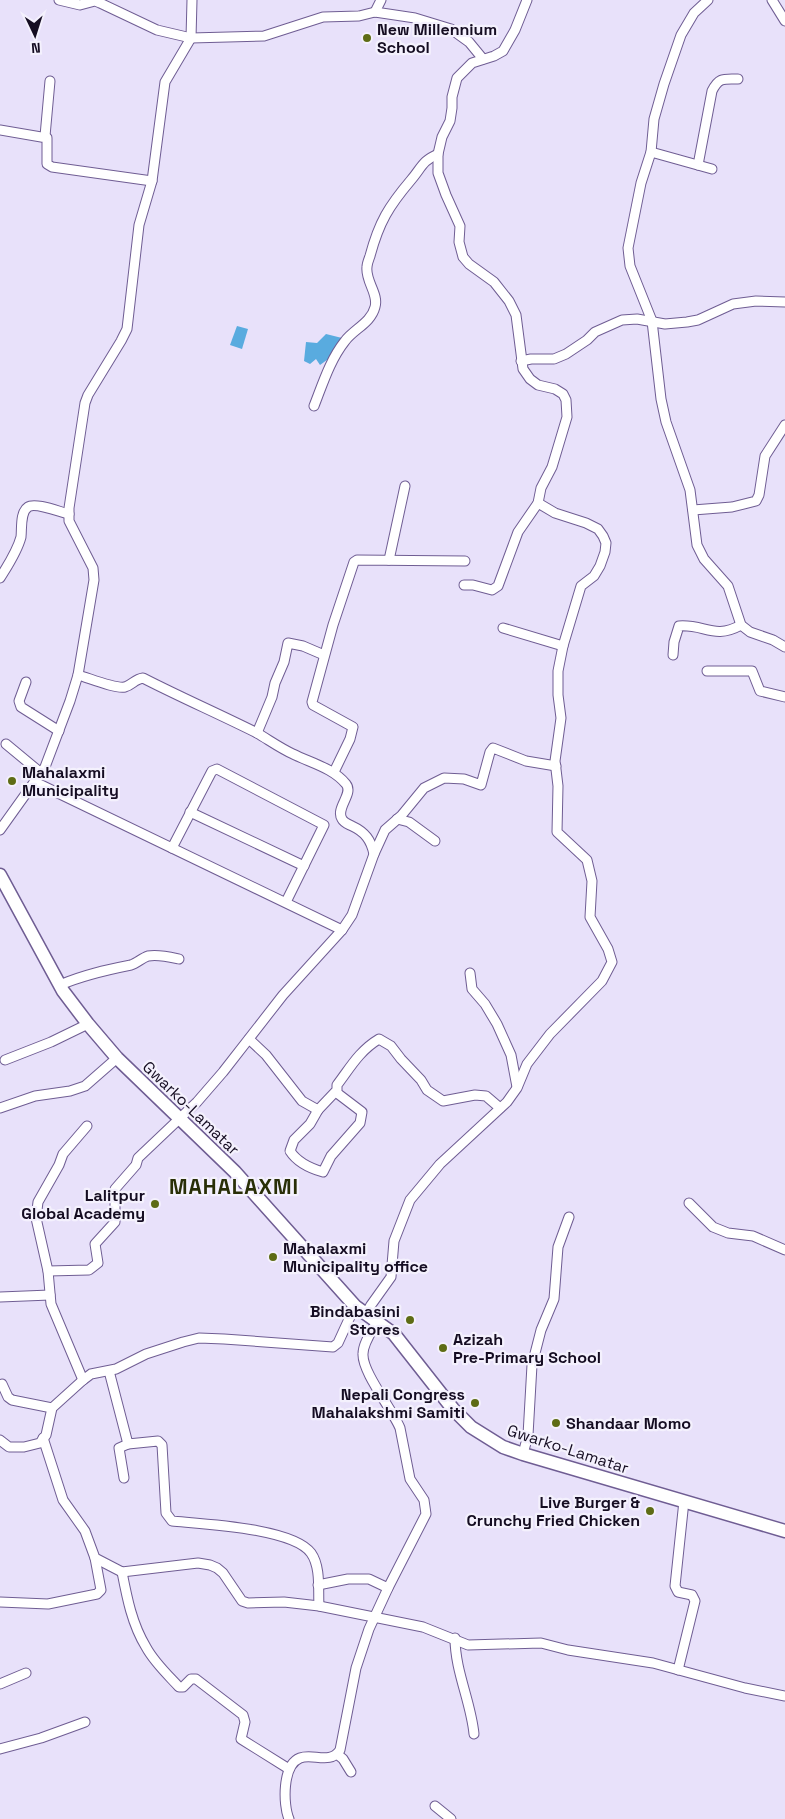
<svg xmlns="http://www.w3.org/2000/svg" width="785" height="1819" font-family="'Space Grotesk',sans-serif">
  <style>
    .water { fill: #59abdf }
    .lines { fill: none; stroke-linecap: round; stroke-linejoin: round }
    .street-casing { stroke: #6f5d93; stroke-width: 11 }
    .secondary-casing { stroke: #6f5d93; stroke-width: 15 }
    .street { stroke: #fff; stroke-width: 9 }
    .secondary { stroke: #fff; stroke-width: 12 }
    .poi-dot { fill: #5e6c15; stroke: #f4f1fd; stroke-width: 2 }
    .labels { text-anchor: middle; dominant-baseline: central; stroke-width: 4.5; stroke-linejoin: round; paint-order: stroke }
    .poi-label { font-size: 16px; font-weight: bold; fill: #150d22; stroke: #f4f1fd; text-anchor: start }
    .street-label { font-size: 16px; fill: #150d22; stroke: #f4f1fd }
    .district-label { font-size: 21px; font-weight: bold; letter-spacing: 1px; fill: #292f07; stroke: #f4f1fd }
  </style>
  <rect width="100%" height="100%" fill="#e8e1fa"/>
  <g class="water">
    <path d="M 237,326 L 248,329 L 242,349 L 230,345 Z"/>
    <path d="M 326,334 L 342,338 L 331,357 L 320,365 L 316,359 L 310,364 L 304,361 L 306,342 L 317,343 Z"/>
  </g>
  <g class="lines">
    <defs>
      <g id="street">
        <path d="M 59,0 L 80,5 L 95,1 L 100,3 L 157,30 L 191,38 L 264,36 L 323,17 L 359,16 L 375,12 L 415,18 L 451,29 L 469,42 L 483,59"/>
        <path d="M 708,0 L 694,13 L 681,35 L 664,84 L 654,119 L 651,152 L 641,183 L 628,248 L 630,266 L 652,321 L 661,399 L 666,422 L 690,490 L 697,545 L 704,559 L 728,586 L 741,625 L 750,632 L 773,640 L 785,647"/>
        <path d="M 772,0 L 785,21"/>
        <path d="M 375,12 L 381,0"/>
        <path d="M 0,130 L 47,138 L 47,164 L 52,167 L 152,181"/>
        <path d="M 45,136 L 50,81"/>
        <path d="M 651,152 L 712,169"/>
        <path d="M 698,165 L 712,91 C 719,77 724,79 738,79"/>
        <path d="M 521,361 L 531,359 L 554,359 L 566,354 L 587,340 L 595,332 L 622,320 L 637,319 L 665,324 L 687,322 L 698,320 L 733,304 L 756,301 L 785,302"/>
        <path d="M 314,406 C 323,383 330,360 345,341 C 354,329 371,323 375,307 C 379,294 365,281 367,267 C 367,263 369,259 370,256 C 379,222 389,206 411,180 C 422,167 422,161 438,154"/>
        <path d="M 693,510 L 732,507 L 756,501 L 759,495 L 765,456 L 785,425"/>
        <path d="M 389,560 L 405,486"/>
        <path d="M 0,578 C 8,565 17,552 21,537 C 22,528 20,512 28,507 C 35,502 60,512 69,514"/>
        <path d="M 464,585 L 473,585 L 492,590 L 498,586 L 518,532 L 538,503 L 541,488 L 552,467 L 567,417 L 566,400 L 563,394 L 555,389 L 538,385 L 530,379 L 523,369 L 516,315 L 509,301 L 494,282 L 469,264 L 463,257 L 459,242 L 460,226 L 446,195 L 438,173 L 438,154 L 442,137 L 450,121 L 452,108 L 452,97 L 457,78 L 472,63 L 494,56 L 503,51 L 515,30 L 527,0"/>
        <path d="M 503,628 L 563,646"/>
        <path d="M 673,655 L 674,642 L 679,626 C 705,624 714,640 741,625"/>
        <path d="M 707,671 L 752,671 L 760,691 L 785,697"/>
        <path d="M 78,675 C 89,678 115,689 125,687 C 132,685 135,679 143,678 C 180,697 219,714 257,733 C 269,740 280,748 293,754 C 311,763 333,768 346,784 C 354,794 335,808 342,819 C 344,823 348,824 352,826 C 365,832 371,840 374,854"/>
        <path d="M 26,682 L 19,701 L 21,707 L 59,731"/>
        <path d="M 257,733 L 272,697 L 275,683 L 284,662 L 288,643 L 303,646 L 324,655"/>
        <path d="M 6,744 L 41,773"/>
        <path d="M 334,772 L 350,739 L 353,727 L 313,705 L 312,702 L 333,625 L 354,562 L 357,560 L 465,561"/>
        <path d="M 35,782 L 342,930"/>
        <path d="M 190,812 L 304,866"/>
        <path d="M 397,819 L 409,822 L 435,841"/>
        <path d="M 0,830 L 45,767 L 70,701 L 78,675 L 94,580 L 93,568 L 69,521 L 69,508 L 85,403 L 88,395 L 121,341 L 127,329 L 139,225 L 152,181 L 165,82 L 191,38 L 192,0"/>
        <path d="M 172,848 L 212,771 L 217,769 L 324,825 L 286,902"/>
        <path d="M 470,973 L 472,989 L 485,1004 L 497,1024 L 511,1055 L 517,1087"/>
        <path d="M 60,985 C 83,975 106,970 131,965 C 137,963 142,958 148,956 C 158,954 170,957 179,959"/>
        <path d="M 249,1039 L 266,1055 L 302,1101 L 318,1110"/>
        <path d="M 5,1060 L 51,1042 L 88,1024"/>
        <path d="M 337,1090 L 337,1093 L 362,1112 L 360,1123 L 331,1156 L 323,1172 C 309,1168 297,1162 290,1151 L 294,1140 L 310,1124 L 318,1110 L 337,1090 L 337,1085 C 350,1068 359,1051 379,1039 L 391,1046 L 401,1059 L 421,1080 L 427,1090 L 443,1101 L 475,1095 L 486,1096 L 500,1108"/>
        <path d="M 0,1108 L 35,1096 L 70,1091 L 85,1086 L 117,1058"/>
        <path d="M 689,1203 L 713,1227 L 728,1233 L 753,1236 L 785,1250"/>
        <path d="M 48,1271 L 89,1270 L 98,1263 L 95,1244 L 115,1222 L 115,1189 L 136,1165 L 138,1158 L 197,1102 L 223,1072 L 283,995 L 342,930 L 352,915 L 374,854 L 385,830 L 401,816 L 424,788 L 444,778 L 464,779 L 481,785 L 490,752 L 493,748 L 526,761 L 556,766"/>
        <path d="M 0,1297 L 50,1295"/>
        <path d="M 366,1314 L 371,1305 L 391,1277 L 394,1241 L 410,1200 L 440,1164 L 507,1102 L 517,1088 L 527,1064 L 550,1034 L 602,981 L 612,962 L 608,949 L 590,917 L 592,881 L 587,860 L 557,832 L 558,786 L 555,761 L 561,718 L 558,695 L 558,671 L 563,646 L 581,586 L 594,576 L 600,566 L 605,552 L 606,543 L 603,536 L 598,529 L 586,523 L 555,513 L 538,503"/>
        <path d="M 109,1371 L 128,1444 L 158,1441 L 162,1445 L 166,1513 L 172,1521 C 203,1524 293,1528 311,1553 C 321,1567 318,1590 319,1606"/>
        <path d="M 83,1380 L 51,1304 L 48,1271 L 36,1218 L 38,1202 L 59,1165 L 63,1154 L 87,1126"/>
        <path d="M 2,1384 L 8,1397 L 12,1400 L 52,1408"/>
        <path d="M 43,1438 L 63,1500 L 85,1531 L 95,1558 L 122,1572 L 198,1563 L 210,1565 L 217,1568 L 223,1573 L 242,1601 L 248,1603 L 284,1602 L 319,1606 L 423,1627 L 468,1645 L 541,1643 L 568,1650 L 653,1663 L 745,1688 L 785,1696"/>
        <path d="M 0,1440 L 9,1447 L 24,1447 L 40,1443 L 46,1435 L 52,1408 L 83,1380 L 91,1374 L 116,1369 L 146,1354 L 183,1342 L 199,1338 L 224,1339 L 333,1347 L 338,1343 L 355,1306"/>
        <path d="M 523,1454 L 528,1435 L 532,1365 L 541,1330 L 554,1299 L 558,1247 L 569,1217"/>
        <path d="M 124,1478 L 119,1448 L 128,1444"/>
        <path d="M 122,1572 C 127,1598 132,1624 146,1647 C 154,1662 167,1674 179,1687 L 183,1687 L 191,1679 L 196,1679 L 243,1715 L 245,1722 L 241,1739 L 289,1769"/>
        <path d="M 318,1585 L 348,1579 L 369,1579 L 388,1588"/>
        <path d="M 0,1602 L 48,1604 L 97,1594 L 101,1590 L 95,1558"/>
        <path d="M 455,1638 C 455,1671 471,1702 474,1734"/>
        <path d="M 678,1670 L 695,1601 L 692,1595 L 678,1592 L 675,1586 L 684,1501"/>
        <path d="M 0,1684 L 26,1673"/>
        <path d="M 0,1749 L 41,1738 L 85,1722"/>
        <path d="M 337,1754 L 343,1759 L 351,1772"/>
        <path d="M 435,1806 L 451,1819"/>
        <path d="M 289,1819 C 283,1805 282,1765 300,1758 C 313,1753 330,1765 340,1750 L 356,1668 L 369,1629 L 388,1588 L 426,1514 L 424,1500 L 410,1479 L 400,1428 C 392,1409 362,1372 363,1354 C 363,1343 372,1331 377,1322"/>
      </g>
      <path id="secondary" d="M 0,875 L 63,991 L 88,1024 L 117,1058 L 235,1172 L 355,1306 L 394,1334 L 453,1409 L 471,1427 L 503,1447 L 523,1454 L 785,1531"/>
    </defs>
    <use href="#street" class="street-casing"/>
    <use href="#secondary" class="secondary-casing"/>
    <use href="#street" class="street"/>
    <use href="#secondary" class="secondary"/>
  </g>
  <g class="poi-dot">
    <circle cx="367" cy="38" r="5"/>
    <circle cx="12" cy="781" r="5"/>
    <circle cx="155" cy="1204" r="5"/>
    <circle cx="273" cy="1257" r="5"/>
    <circle cx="410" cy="1320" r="5"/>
    <circle cx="443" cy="1348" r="5"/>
    <circle cx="475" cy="1403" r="5"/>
    <circle cx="556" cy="1423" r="5"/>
    <circle cx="650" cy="1511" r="5"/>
  </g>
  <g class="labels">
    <g class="poi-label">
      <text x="377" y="29">New Millennium<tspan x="377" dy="18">School</tspan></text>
      <text x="22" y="772">Mahalaxmi<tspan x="22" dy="18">Municipality</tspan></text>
      <text x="145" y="1195" text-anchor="end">Lalitpur<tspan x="145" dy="18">Global Academy</tspan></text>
      <text x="283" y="1248">Mahalaxmi<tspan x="283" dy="18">Municipality office</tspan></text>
      <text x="400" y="1311" text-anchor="end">Bindabasini<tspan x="400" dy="18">Stores</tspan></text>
      <text x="453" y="1339">Azizah<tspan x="453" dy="18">Pre-Primary School</tspan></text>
      <text x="465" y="1394" text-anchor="end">Nepali Congress<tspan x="465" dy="18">Mahalakshmi Samiti</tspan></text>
      <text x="566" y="1423">Shandaar Momo</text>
      <text x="640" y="1502" text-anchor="end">Live Burger &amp;<tspan x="640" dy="18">Crunchy Fried Chicken</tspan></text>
    </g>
    <g class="street-label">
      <text transform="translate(191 1108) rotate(44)">Gwarko-Lamatar</text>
      <text transform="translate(568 1449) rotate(18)">Gwarko-Lamatar</text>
    </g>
    <g class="district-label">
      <text x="234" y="1186">MAHALAXMI</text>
    </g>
  </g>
  <g transform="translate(35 35) rotate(176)" stroke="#f4f1fd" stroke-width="4" paint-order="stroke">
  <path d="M0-4L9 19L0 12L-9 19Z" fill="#150d22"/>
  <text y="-8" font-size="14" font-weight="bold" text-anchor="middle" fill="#150d22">N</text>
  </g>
</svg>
